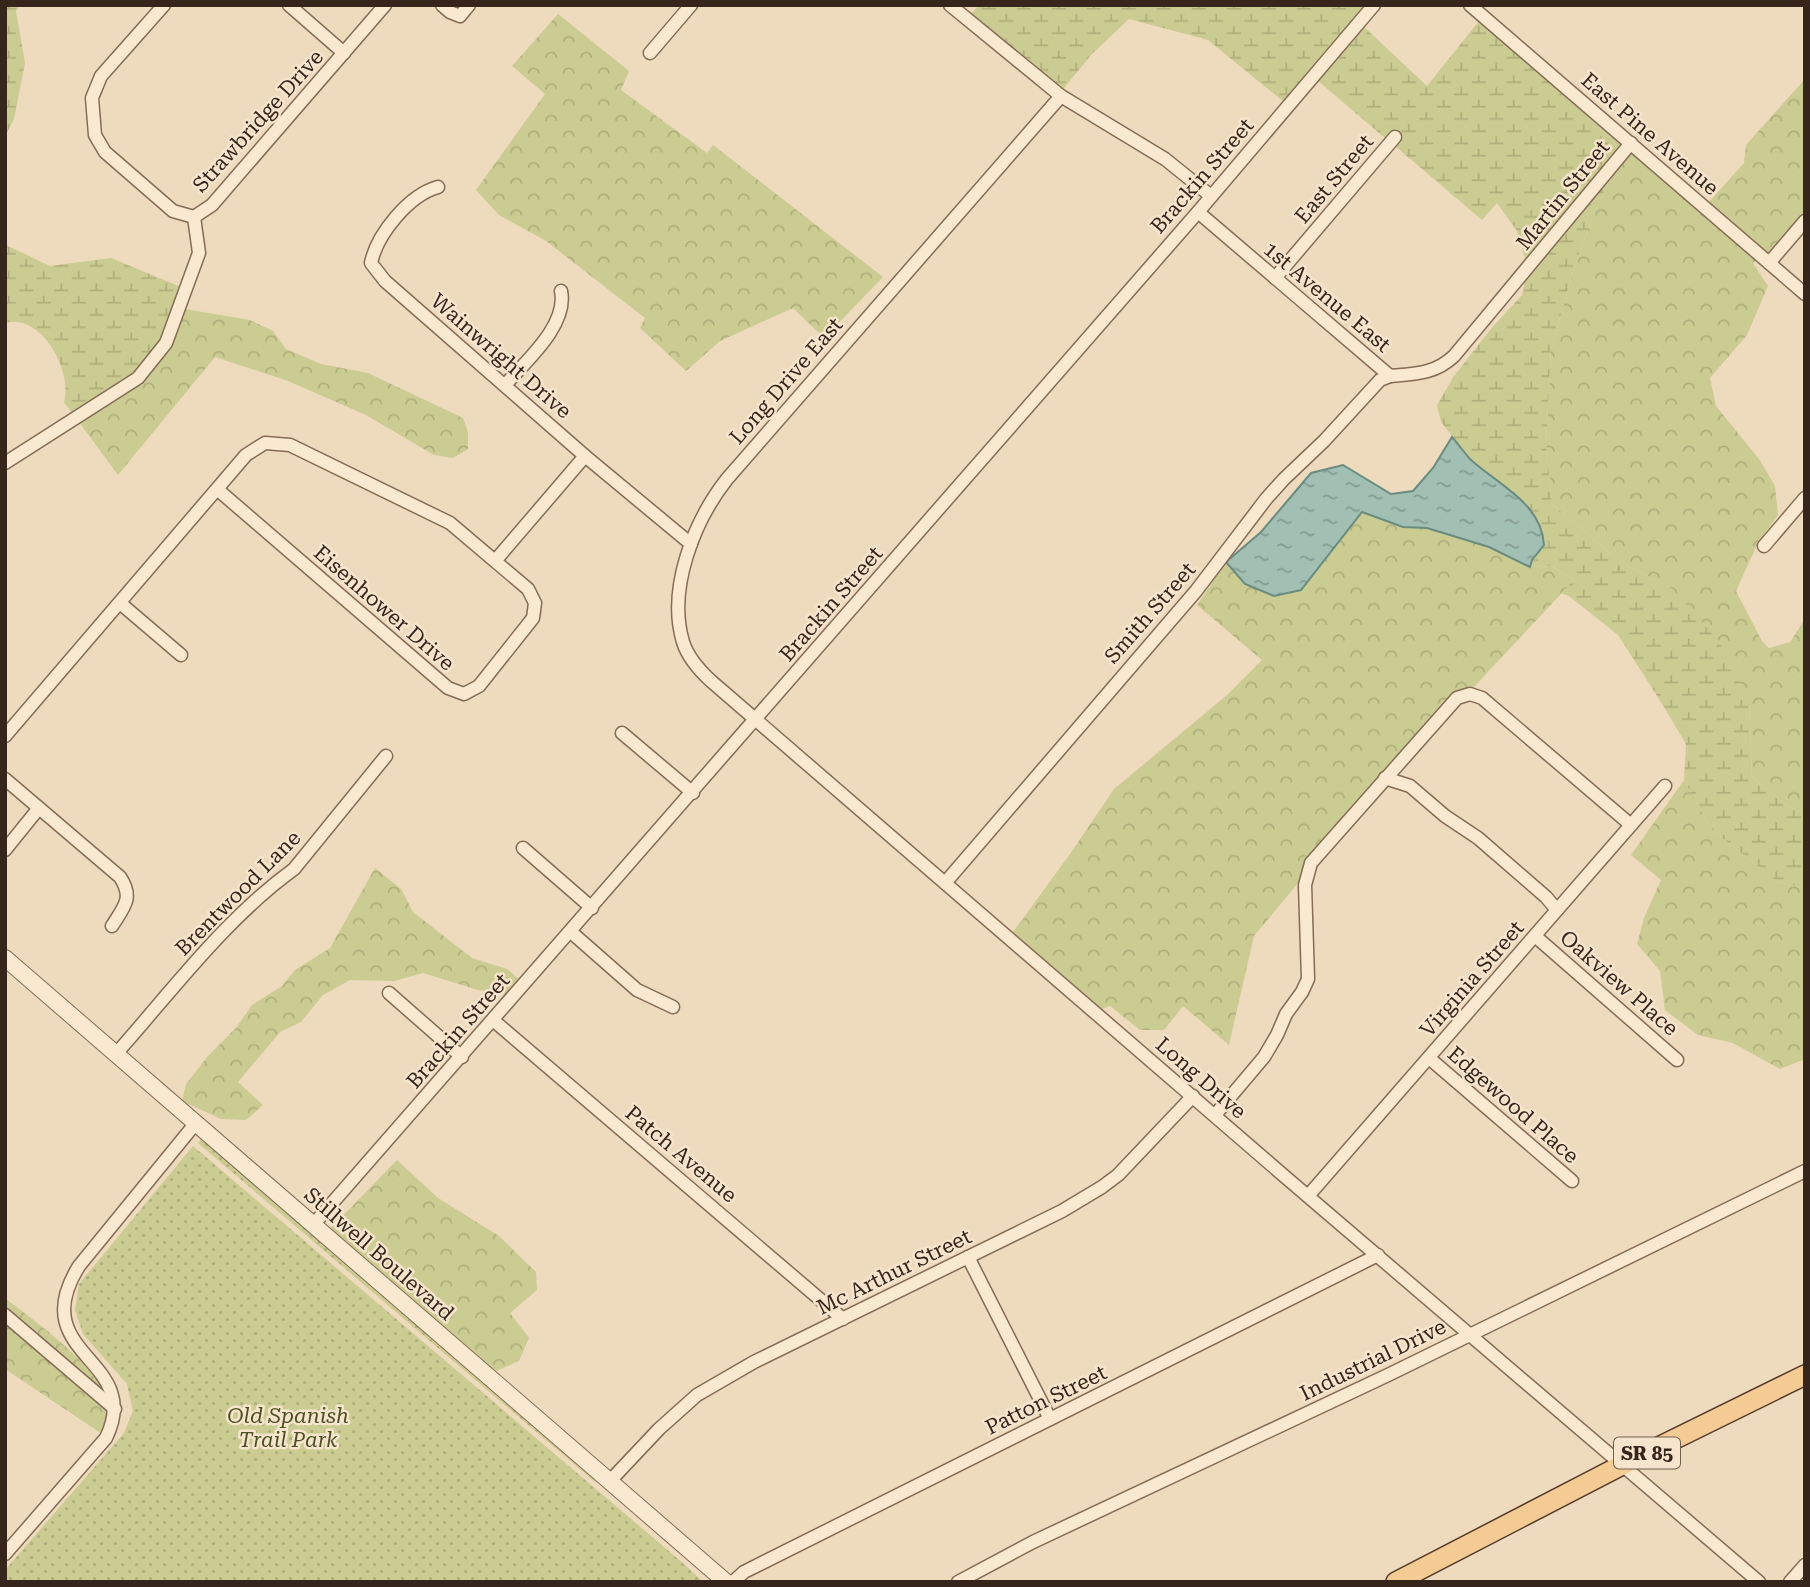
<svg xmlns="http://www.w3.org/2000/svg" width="1810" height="1587" font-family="'Roboto Serif',serif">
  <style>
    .forest { fill: url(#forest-crowns) }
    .wetland { fill: url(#wetland-marsh) }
    .park { fill: url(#park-dots) }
    .water { fill: url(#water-ripples); stroke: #688d80; stroke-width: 2 }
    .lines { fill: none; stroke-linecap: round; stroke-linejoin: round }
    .minor-casing { stroke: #866b56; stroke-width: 15 }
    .tertiary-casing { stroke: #866b56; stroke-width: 18 }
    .primary-casing { stroke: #53392b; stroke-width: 22 }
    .minor { stroke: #f9e9d0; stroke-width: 12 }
    .tertiary { stroke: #f9e9d0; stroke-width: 16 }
    .primary { stroke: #f4cb92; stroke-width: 19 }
    .labels { text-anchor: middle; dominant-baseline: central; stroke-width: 5; stroke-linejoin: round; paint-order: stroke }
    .shield { fill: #f6e5cc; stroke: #6f5f50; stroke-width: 2 }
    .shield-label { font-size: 19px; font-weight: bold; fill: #35251b }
    .street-label { font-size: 21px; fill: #35251b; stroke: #f6e5cc }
    .park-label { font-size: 21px; font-style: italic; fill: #4b5221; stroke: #f6e5cc }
  </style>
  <defs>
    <pattern id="forest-crowns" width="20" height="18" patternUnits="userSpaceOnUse" patternTransform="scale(1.75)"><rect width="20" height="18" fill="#cbcc91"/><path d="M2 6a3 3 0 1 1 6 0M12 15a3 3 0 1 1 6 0" fill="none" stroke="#afaf7c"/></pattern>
    <pattern id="wetland-marsh" width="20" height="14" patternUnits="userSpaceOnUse" patternTransform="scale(1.75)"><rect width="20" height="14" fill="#cbcc91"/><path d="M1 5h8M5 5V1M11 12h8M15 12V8" fill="none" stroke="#afaf7c"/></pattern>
    <pattern id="park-dots" width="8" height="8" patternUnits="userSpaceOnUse" patternTransform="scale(1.75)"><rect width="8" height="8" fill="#cbcc91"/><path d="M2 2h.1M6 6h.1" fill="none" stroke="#afaf7c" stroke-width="1.8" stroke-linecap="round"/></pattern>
    <pattern id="water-ripples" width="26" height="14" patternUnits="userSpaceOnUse" patternTransform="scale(1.75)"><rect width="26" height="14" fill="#a1bfb3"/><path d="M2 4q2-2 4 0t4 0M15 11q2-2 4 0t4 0" fill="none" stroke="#849b91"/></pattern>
  </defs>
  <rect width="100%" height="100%" fill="#eedabd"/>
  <g class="forest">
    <path d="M 558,14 L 629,71 L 621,90 L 707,153 L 713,145 L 883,277 L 824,338 L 793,308 L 720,341 L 686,371 L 640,328 L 645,318 L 546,241 L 499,215 L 476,190 L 545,94 L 512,66 Z"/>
    <path d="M 1805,79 L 1805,212 L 1768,253 L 1709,202 L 1744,163 L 1746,145 Z"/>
    <path d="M 1631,151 L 1757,260 L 1753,263 L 1768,286 L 1747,335 L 1710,378 L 1716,406 L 1759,459 L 1775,486 L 1778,515 L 1756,547 L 1736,591 L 1762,641 L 1769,648 L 1790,642 L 1805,619 L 1805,813 L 1788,807 L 1752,777 L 1749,700 L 1672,589 L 1620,561 L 1552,504 L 1546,444 L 1551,350 L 1574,268 L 1594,213 L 1610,179 Z"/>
    <path d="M 185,309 L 250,320 L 273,331 L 286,349 L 321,364 L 368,373 L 463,418 L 468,432 L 468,449 L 453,458 L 434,455 L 366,415 L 288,381 L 215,357 L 118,475 L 79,422 Z"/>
    <path d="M 1362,512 L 1403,527 L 1427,528 L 1489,547 L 1529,567 L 1552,566 L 1574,580 L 1473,688 L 1461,689 L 1449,696 L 1312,852 L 1301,872 L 1299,882 L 1254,936 L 1229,1045 L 1183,1006 L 1164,1030 L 1140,1030 L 1110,1006 L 1102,1009 L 1013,932 L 1070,854 L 1114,789 L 1226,696 L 1262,660 L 1197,605 L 1226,562 L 1245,584 L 1274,596 L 1301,590 Z"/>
    <path d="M 1684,780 L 1712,830 L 1778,882 L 1805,888 L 1805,1059 L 1780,1069 L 1733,1043 L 1698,1035 L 1665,1010 L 1660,971 L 1637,944 L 1644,918 L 1661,880 L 1631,855 Z"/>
    <path d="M 375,868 L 401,889 L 413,912 L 472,958 L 507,969 L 521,981 L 508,995 L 478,990 L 423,973 L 394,981 L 350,980 L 323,995 L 301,1022 L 280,1032 L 238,1082 L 263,1105 L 246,1120 L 221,1119 L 182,1101 L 186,1084 L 208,1056 L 236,1028 L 252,1005 L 282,986 L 295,970 L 330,948 Z"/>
    <path d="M 397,1160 L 438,1198 L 499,1236 L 536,1272 L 537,1290 L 510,1313 L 529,1338 L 519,1361 L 494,1372 L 329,1230 Z"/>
    <path d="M 5,1298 C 42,1327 82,1354 106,1394 L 5,1306 Z"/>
    <path d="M 5,1323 L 109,1413 L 102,1434 L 5,1369 Z"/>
  </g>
  <g class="wetland">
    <path d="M 5,5 L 20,5 L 16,11 L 25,63 L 14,119 L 5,136 Z"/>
    <path d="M 979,5 L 1366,5 L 1284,102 L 1208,40 L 1129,19 L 1093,53 L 1063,89 L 971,14 Z"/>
    <path d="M 1479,21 L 1623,144 L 1526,262 L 1517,231 L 1497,203 L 1482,220 L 1395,146 L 1403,136 L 1395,129 L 1386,139 L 1317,80 L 1363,26 L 1427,86 Z"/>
    <path d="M 1631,151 L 1610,179 L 1594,213 L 1574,268 L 1551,350 L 1546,444 L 1552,504 L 1620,561 L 1672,589 L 1718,640 L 1749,700 L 1752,777 L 1788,807 L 1805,813 L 1805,888 L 1778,882 L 1712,830 L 1684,780 L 1686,744 L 1659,699 L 1618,635 L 1569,596 L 1561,593 L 1574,580 L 1552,566 L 1530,567 L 1531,560 L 1544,545 L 1543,535 L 1527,504 L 1469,457 L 1441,422 L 1437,405 L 1454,376 L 1490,330 L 1522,295 L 1525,280 Z"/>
    <path d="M 5,240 L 8,246 L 50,266 L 111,258 L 181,287 L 161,341 L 135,373 L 72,413 L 64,402 C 73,372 42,313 5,323 Z"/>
  </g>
  <g class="park">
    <path d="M 201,1139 L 598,1479 L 595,1482 L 198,1143 Z"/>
    <path d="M 193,1146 L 684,1564 L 703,1582 L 5,1582 L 5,1570 L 124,1433 L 133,1411 L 127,1384 L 83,1334 L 75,1310 L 79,1284 Z"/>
  </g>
  <path class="water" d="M 1452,437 C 1458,444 1464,452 1470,459 C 1497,484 1542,503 1544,545 L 1532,560 L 1530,567 L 1489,547 L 1427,528 L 1403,527 L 1362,512 L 1301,590 L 1274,596 L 1245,584 L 1226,562 L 1261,532 L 1311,473 L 1343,465 L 1391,494 L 1413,491 L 1433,468 Z"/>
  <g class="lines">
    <defs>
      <g id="minor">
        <path d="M 164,5 L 101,76 L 92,98 L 95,135 L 105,152 L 173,211 L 194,217 L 212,205 L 385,5"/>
        <path d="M 289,5 L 344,53"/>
        <path d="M 442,5 L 450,12 L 460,16 L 469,5"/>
        <path d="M 950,5 L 1061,96 L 1165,159 L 1211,196"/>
        <path d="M 1470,5 L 1805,294"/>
        <path d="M 650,53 L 691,5"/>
        <path d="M 1061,96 L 727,479 C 694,521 667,589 683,642 C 688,658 699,670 711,681 L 1290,1181 L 1759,1582"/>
        <path d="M 438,187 C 409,195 377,234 371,263 L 385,281 L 585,456 L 691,544"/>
        <path d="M 1198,212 L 1390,376 C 1415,374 1435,374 1454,356 L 1631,143"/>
        <path d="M 1769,263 L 1805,221"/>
        <path d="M 1275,278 L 1395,137"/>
        <path d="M 506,384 C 527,360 568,325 561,291"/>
        <path d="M 5,463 L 138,378 L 166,343 L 199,253 L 194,217"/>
        <path d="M 1764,546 L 1805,498"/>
        <path d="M 495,561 L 585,456"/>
        <path d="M 120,603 L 181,655"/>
        <path d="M 622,733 L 693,793"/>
        <path d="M 5,736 L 246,455 L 265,443 L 290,445 L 450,523 L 528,589 L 535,603 L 533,618 L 479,686 L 464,694 L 448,688 L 217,489"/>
        <path d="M 1385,778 L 1410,786 L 1445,816 L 1478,838 L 1546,897 L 1557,910"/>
        <path d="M 5,779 L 120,877 C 134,898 124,907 112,926"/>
        <path d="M 523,848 L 592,908"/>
        <path d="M 5,850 L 39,808"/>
        <path d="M 945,883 L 1196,591 L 1266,499 L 1284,479 L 1324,441 L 1380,380 L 1390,376"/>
        <path d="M 571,932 L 637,990 L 673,1007"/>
        <path d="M 1535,936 L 1677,1060"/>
        <path d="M 389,993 L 462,1057"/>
        <path d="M 493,1020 L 843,1319"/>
        <path d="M 115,1055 C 172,991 224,920 294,869 L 386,756"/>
        <path d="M 1429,1058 L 1572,1181"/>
        <path d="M 1215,1115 L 1264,1057 L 1277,1035 L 1286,1014 L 1302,992 L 1308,979 L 1305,885 L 1311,863 L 1457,698 L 1470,694 L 1482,698 L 1631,825"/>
        <path d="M 1308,1196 L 1665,786"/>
        <path d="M 313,1225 L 1198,212 L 1374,5"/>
        <path d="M 968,1257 L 1050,1419"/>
        <path d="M 5,1315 L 115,1409"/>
        <path d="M 610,1481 L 659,1429 L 697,1395 L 754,1362 L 1062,1211 L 1102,1187 L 1118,1175 L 1193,1096"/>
        <path d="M 5,1554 L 106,1438 C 145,1358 23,1356 79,1266 L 195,1124"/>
        <path d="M 733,1582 L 744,1572 L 1378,1255"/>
        <path d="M 958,1582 L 1033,1542 L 1388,1375 L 1805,1171"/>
        <path d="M 1790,1582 L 1805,1565"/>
      </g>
      <path id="tertiary" d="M 5,958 L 726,1582"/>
      <path id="primary" d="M 1396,1582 L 1622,1465 L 1805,1375"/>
    </defs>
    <use href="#minor" class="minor-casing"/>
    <use href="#tertiary" class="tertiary-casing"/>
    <use href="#primary" class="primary-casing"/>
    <use href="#minor" class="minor"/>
    <use href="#tertiary" class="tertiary"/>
    <use href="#primary" class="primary"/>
  </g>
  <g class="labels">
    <rect class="shield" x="1614" y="1437.5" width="66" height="31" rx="5"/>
    <g class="shield-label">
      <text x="1647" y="1453">SR 85</text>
    </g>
    <g class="street-label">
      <text transform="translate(258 121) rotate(-48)">Strawbridge Drive</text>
      <text transform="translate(1650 134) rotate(41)">East Pine Avenue</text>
      <text transform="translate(1202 176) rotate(-49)">Brackin Street</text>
      <text transform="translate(1334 179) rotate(-50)">East Street</text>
      <text transform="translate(1563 195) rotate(-51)">Martin Street</text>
      <text transform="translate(1327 297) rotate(40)">1st Avenue East</text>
      <text transform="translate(501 356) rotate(41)">Wainwright Drive</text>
      <text transform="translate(786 381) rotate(-49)">Long Drive East</text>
      <text transform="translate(831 604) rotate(-49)">Brackin Street</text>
      <text transform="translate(384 608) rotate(41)">Eisenhower Drive</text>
      <text transform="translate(1150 613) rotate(-49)">Smith Street</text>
      <text transform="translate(238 893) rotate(-45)">Brentwood Lane</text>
      <text transform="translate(1472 979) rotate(-49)">Virginia Street</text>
      <text transform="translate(1619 983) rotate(41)">Oakview Place</text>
      <text transform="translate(458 1031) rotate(-49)">Brackin Street</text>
      <text transform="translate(1201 1078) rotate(41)">Long Drive</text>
      <text transform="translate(1513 1105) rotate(41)">Edgewood Place</text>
      <text transform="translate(681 1154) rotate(40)">Patch Avenue</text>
      <text transform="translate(379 1254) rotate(41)">Stillwell Boulevard</text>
      <text transform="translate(894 1272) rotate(-26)">Mc Arthur Street</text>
      <text transform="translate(1373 1360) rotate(-26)">Industrial Drive</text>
      <text transform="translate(1046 1400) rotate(-26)">Patton Street</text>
    </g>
    <g class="park-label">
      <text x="288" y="1416">Old Spanish<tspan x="288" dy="24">Trail Park</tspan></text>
    </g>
  </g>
  <rect width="1810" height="1587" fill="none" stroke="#35251b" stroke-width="14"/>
</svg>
